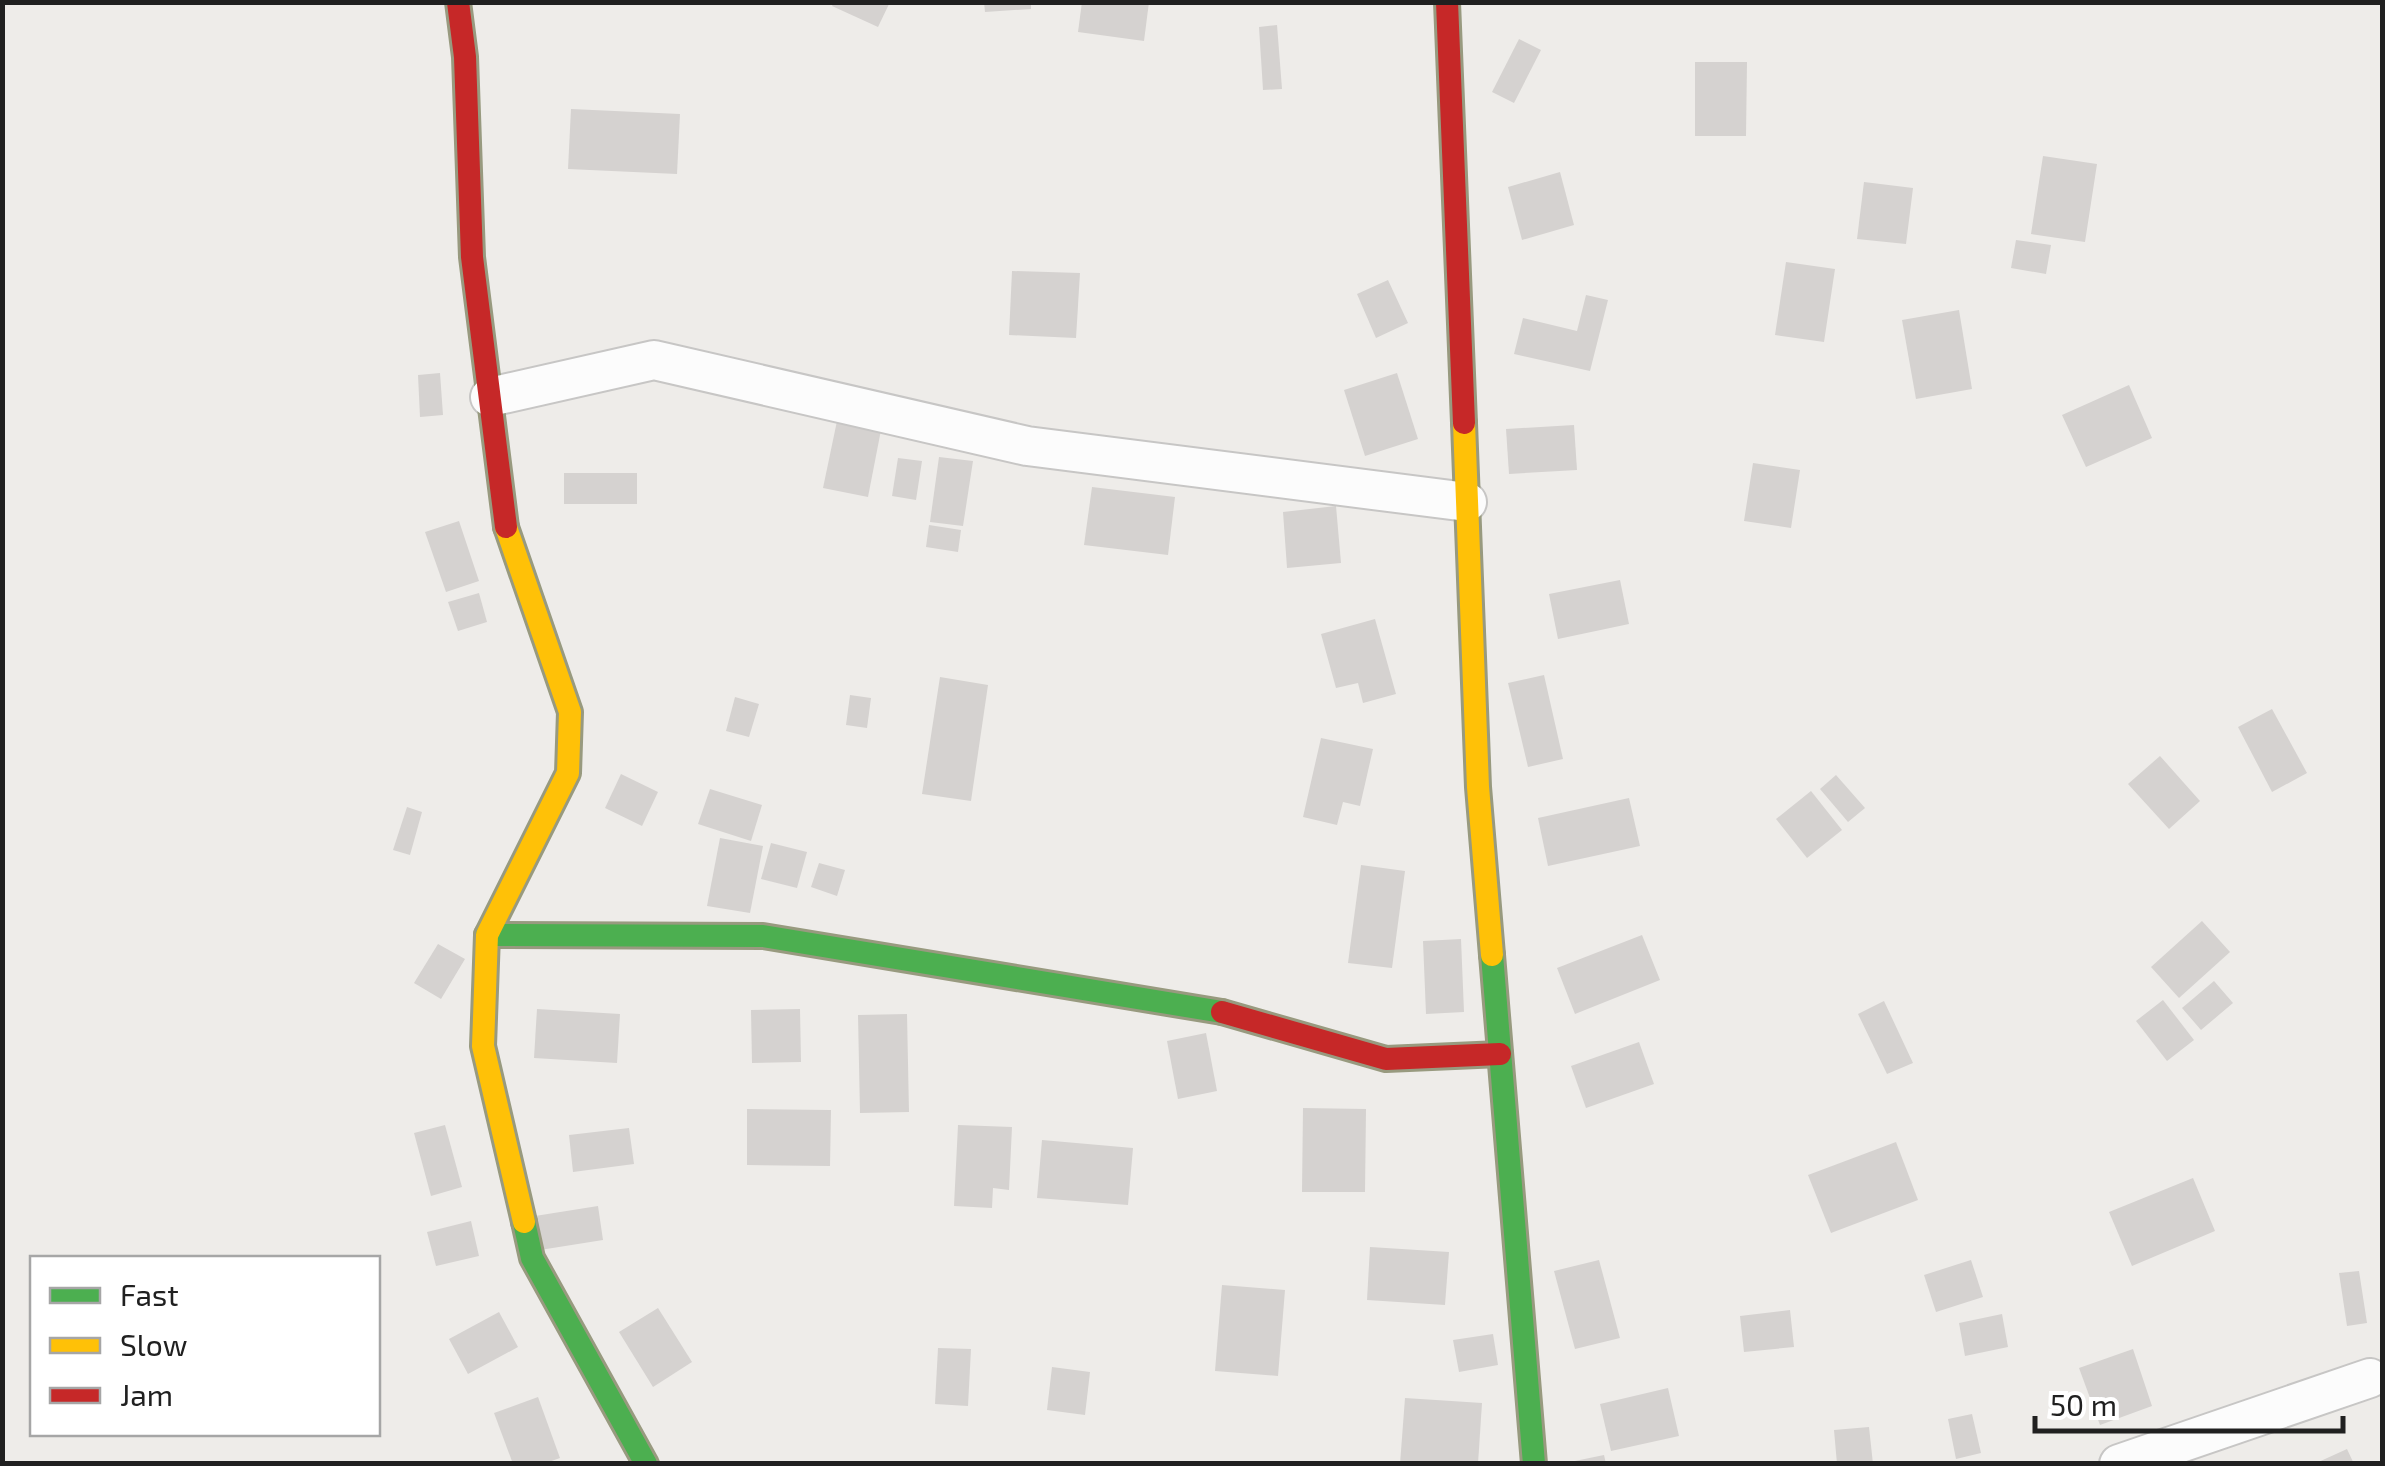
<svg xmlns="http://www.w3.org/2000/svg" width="2385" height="1466" font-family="'Exo 2',sans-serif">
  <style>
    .building { fill: #d5d2d0 }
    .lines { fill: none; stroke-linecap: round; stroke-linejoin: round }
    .street-casing { stroke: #c7c6c5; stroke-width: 42 }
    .fast-casing { stroke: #989a7f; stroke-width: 28 }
    .slow-casing { stroke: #989a7f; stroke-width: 28 }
    .jam-casing { stroke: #989a7f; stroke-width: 28 }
    .street { stroke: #fcfcfc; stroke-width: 38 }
    .fast { stroke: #4caf50; stroke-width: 22 }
    .slow { stroke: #ffc107; stroke-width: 22 }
    .jam { stroke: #c62828; stroke-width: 22 }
  </style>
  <rect width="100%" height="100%" fill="#eeece9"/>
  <g class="building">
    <path d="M 834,2 L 890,2 L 878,27 L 832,6 Z"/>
    <path d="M 984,2 L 1031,2 L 1031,9 L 985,12 Z"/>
    <path d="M 1082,2 L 1149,2 L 1144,41 L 1078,32 Z"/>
    <path d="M 1277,25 L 1282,89 L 1263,90 L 1259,27 Z"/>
    <path d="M 1519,39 L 1541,50 L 1514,103 L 1492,92 Z"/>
    <path d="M 1695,62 L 1747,62 L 1746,136 L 1695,136 Z"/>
    <path d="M 571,109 L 680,114 L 677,174 L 568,169 Z"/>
    <path d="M 2043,156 L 2097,164 L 2085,242 L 2031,234 Z"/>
    <path d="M 1560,172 L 1574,225 L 1522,240 L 1508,187 Z"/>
    <path d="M 1864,182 L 1913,188 L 1906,244 L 1857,239 Z"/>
    <path d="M 2016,240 L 2051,245 L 2046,274 L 2011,268 Z"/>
    <path d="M 1786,262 L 1835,269 L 1824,342 L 1775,335 Z"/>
    <path d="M 1012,271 L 1080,273 L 1076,338 L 1009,335 Z"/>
    <path d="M 1388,280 L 1408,323 L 1376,338 L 1357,294 Z"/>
    <path d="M 1586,295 L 1608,300 L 1590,371 L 1514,354 L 1523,318 L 1577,331 Z"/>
    <path d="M 1959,310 L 1972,389 L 1916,399 L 1902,320 Z"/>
    <path d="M 440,373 L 443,415 L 420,417 L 418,375 Z"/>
    <path d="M 1397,373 L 1418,439 L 1365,456 L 1344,390 Z"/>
    <path d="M 2129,385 L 2152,438 L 2086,467 L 2062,415 Z"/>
    <path d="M 837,421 L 881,430 L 868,497 L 823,488 Z"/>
    <path d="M 1574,425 L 1577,470 L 1509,474 L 1506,429 Z"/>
    <path d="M 939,457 L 973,461 L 963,526 L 930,522 Z"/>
    <path d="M 898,458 L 922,461 L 916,500 L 892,496 Z"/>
    <path d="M 1753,463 L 1800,470 L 1791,528 L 1744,521 Z"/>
    <rect x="564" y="473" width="73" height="31"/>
    <path d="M 1092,487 L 1175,497 L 1168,555 L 1084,545 Z"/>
    <path d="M 1336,506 L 1341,563 L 1287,568 L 1283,512 Z"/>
    <path d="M 459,521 L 479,581 L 446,592 L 425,532 Z"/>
    <path d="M 929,525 L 961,530 L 958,552 L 926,547 Z"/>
    <path d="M 1620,580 L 1629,624 L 1558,639 L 1549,594 Z"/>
    <path d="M 479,593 L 487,622 L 458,631 L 448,602 Z"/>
    <path d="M 1375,619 L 1396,694 L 1363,703 L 1358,683 L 1336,688 L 1321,634 Z"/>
    <path d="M 1544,675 L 1563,759 L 1528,767 L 1508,683 Z"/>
    <path d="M 940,677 L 988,685 L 971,801 L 922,794 Z"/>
    <path d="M 850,695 L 871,698 L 867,728 L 846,725 Z"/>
    <path d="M 735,697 L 759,704 L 749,737 L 726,731 Z"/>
    <path d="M 2272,709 L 2307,773 L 2272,792 L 2238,727 Z"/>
    <path d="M 1321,738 L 1373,749 L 1360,806 L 1343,802 L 1337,825 L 1303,817 Z"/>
    <path d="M 2160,756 L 2200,801 L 2169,829 L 2128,784 Z"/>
    <path d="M 621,774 L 658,792 L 642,826 L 605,808 Z"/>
    <path d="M 1836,775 L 1865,808 L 1848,822 L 1820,789 Z"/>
    <path d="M 710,789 L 762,805 L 751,841 L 698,824 Z"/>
    <path d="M 1811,791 L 1842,830 L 1807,858 L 1776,819 Z"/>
    <path d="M 1629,798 L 1640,846 L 1548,866 L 1538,818 Z"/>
    <path d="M 407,807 L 422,812 L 410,855 L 393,850 Z"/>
    <path d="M 720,838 L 763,846 L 750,913 L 707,906 Z"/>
    <path d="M 771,843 L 807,852 L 797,888 L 761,879 Z"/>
    <path d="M 819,863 L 845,870 L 837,896 L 811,887 Z"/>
    <path d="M 1361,865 L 1405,871 L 1392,968 L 1348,963 Z"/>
    <path d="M 2202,921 L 2230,952 L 2179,998 L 2151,967 Z"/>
    <path d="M 1642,935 L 1660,980 L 1575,1014 L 1557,968 Z"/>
    <path d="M 1461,939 L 1464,1012 L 1426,1014 L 1423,941 Z"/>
    <path d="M 438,944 L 465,959 L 441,999 L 414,983 Z"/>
    <path d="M 2214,981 L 2233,1003 L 2201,1030 L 2182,1008 Z"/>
    <path d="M 2163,1000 L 2194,1040 L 2167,1061 L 2136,1021 Z"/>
    <path d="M 1884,1001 L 1913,1063 L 1887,1074 L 1858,1014 Z"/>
    <path d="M 537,1009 L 620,1014 L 617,1063 L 534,1058 Z"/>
    <path d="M 800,1009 L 801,1062 L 752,1063 L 751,1010 Z"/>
    <path d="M 907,1014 L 909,1112 L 860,1113 L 858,1015 Z"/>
    <path d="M 1206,1033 L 1217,1091 L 1178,1099 L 1167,1041 Z"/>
    <path d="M 1639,1042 L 1654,1084 L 1586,1108 L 1571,1066 Z"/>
    <path d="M 1303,1108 L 1366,1109 L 1365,1192 L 1302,1192 Z"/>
    <path d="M 747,1109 L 831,1110 L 830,1166 L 747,1165 Z"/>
    <path d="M 445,1125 L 462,1187 L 431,1196 L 414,1133 Z"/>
    <path d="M 958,1125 L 1012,1127 L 1009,1190 L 993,1188 L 992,1208 L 954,1206 Z"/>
    <path d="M 629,1128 L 634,1164 L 573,1172 L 569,1135 Z"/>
    <path d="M 1042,1140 L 1133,1148 L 1128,1205 L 1037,1198 Z"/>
    <path d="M 1896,1142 L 1918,1200 L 1831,1233 L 1808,1175 Z"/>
    <path d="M 2193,1178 L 2215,1231 L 2132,1266 L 2109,1212 Z"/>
    <path d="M 598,1206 L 603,1240 L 540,1250 L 535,1216 Z"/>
    <path d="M 471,1221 L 479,1256 L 436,1266 L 427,1232 Z"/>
    <path d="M 1370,1247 L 1449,1252 L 1445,1305 L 1367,1300 Z"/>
    <path d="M 1599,1260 L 1620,1338 L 1575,1349 L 1554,1271 Z"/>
    <path d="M 1971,1260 L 1983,1297 L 1936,1312 L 1924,1275 Z"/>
    <path d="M 2359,1271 L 2367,1323 L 2347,1326 L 2339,1273 Z"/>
    <path d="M 1222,1285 L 1285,1290 L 1278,1376 L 1215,1371 Z"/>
    <path d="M 658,1308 L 692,1362 L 653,1387 L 619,1332 Z"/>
    <path d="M 1790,1310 L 1794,1347 L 1744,1352 L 1740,1316 Z"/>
    <path d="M 499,1312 L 518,1347 L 468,1374 L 449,1339 Z"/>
    <path d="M 2002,1314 L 2008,1347 L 1965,1356 L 1959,1323 Z"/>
    <path d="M 1493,1334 L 1498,1365 L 1459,1372 L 1453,1340 Z"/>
    <path d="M 938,1348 L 971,1349 L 968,1406 L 935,1404 Z"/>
    <path d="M 2133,1349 L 2152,1406 L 2100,1425 L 2079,1368 Z"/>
    <path d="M 1052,1367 L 1090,1372 L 1085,1415 L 1047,1410 Z"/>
    <path d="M 1668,1388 L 1679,1436 L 1611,1451 L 1600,1404 Z"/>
    <path d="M 538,1397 L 560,1458 L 543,1464 L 513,1464 L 494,1413 Z"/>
    <path d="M 1405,1398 L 1482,1403 L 1478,1464 L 1400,1464 Z"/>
    <path d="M 1972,1414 L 1981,1453 L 1956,1459 L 1948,1419 Z"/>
    <path d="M 1869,1427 L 1873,1464 L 1837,1464 L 1834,1430 Z"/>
    <path d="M 2347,1449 L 2354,1464 L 2314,1464 Z"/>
    <path d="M 1604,1455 L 1606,1464 L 1570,1464 L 1570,1462 Z"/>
  </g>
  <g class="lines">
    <defs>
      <g id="street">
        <path d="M 490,397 L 654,360 L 1027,446 L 1467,502"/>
        <path d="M 2119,1464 L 2370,1378"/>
      </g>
      <g id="fast">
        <path d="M 487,935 L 763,936 L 1222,1012"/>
        <path d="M 1492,955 L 1534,1464"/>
        <path d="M 524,1222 L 532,1258 L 646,1464"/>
      </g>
      <g id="slow">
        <path d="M 1464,423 L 1478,787 L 1492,955"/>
        <path d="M 506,527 L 570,712 L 568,773 L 487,935 L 483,1046 L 524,1222"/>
      </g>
      <g id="jam">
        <path d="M 458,2 L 465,57 L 472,257 L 506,527"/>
        <path d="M 1447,2 L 1464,423"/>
        <path d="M 1222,1012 L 1386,1059 L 1500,1054"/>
      </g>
    </defs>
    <use href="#street" class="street-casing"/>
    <use href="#fast" class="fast-casing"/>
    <use href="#slow" class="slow-casing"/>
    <use href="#jam" class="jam-casing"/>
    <use href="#street" class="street"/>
    <use href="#fast" class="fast"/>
    <use href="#slow" class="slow"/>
    <use href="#jam" class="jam"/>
  </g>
  <rect width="2385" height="1466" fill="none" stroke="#202020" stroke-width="10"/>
  <rect x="30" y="1256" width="350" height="180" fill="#ffffff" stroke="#a6a6a6" stroke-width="2.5"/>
  <rect x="50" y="1288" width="50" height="15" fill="#4caf50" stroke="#a6a6a6" stroke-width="2.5"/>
  <text x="120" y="1306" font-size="30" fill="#202020">Fast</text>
  <rect x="50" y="1338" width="50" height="15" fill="#ffc107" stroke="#a6a6a6" stroke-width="2.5"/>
  <text x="120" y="1356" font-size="30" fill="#202020">Slow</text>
  <rect x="50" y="1388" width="50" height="15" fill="#c62828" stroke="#a6a6a6" stroke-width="2.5"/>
  <text x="120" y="1406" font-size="30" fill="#202020">Jam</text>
  <path d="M2035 1416v15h308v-15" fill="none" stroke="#202020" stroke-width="5"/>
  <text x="2050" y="1416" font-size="30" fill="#202020" stroke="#ffffff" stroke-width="8" paint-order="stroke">50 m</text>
</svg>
